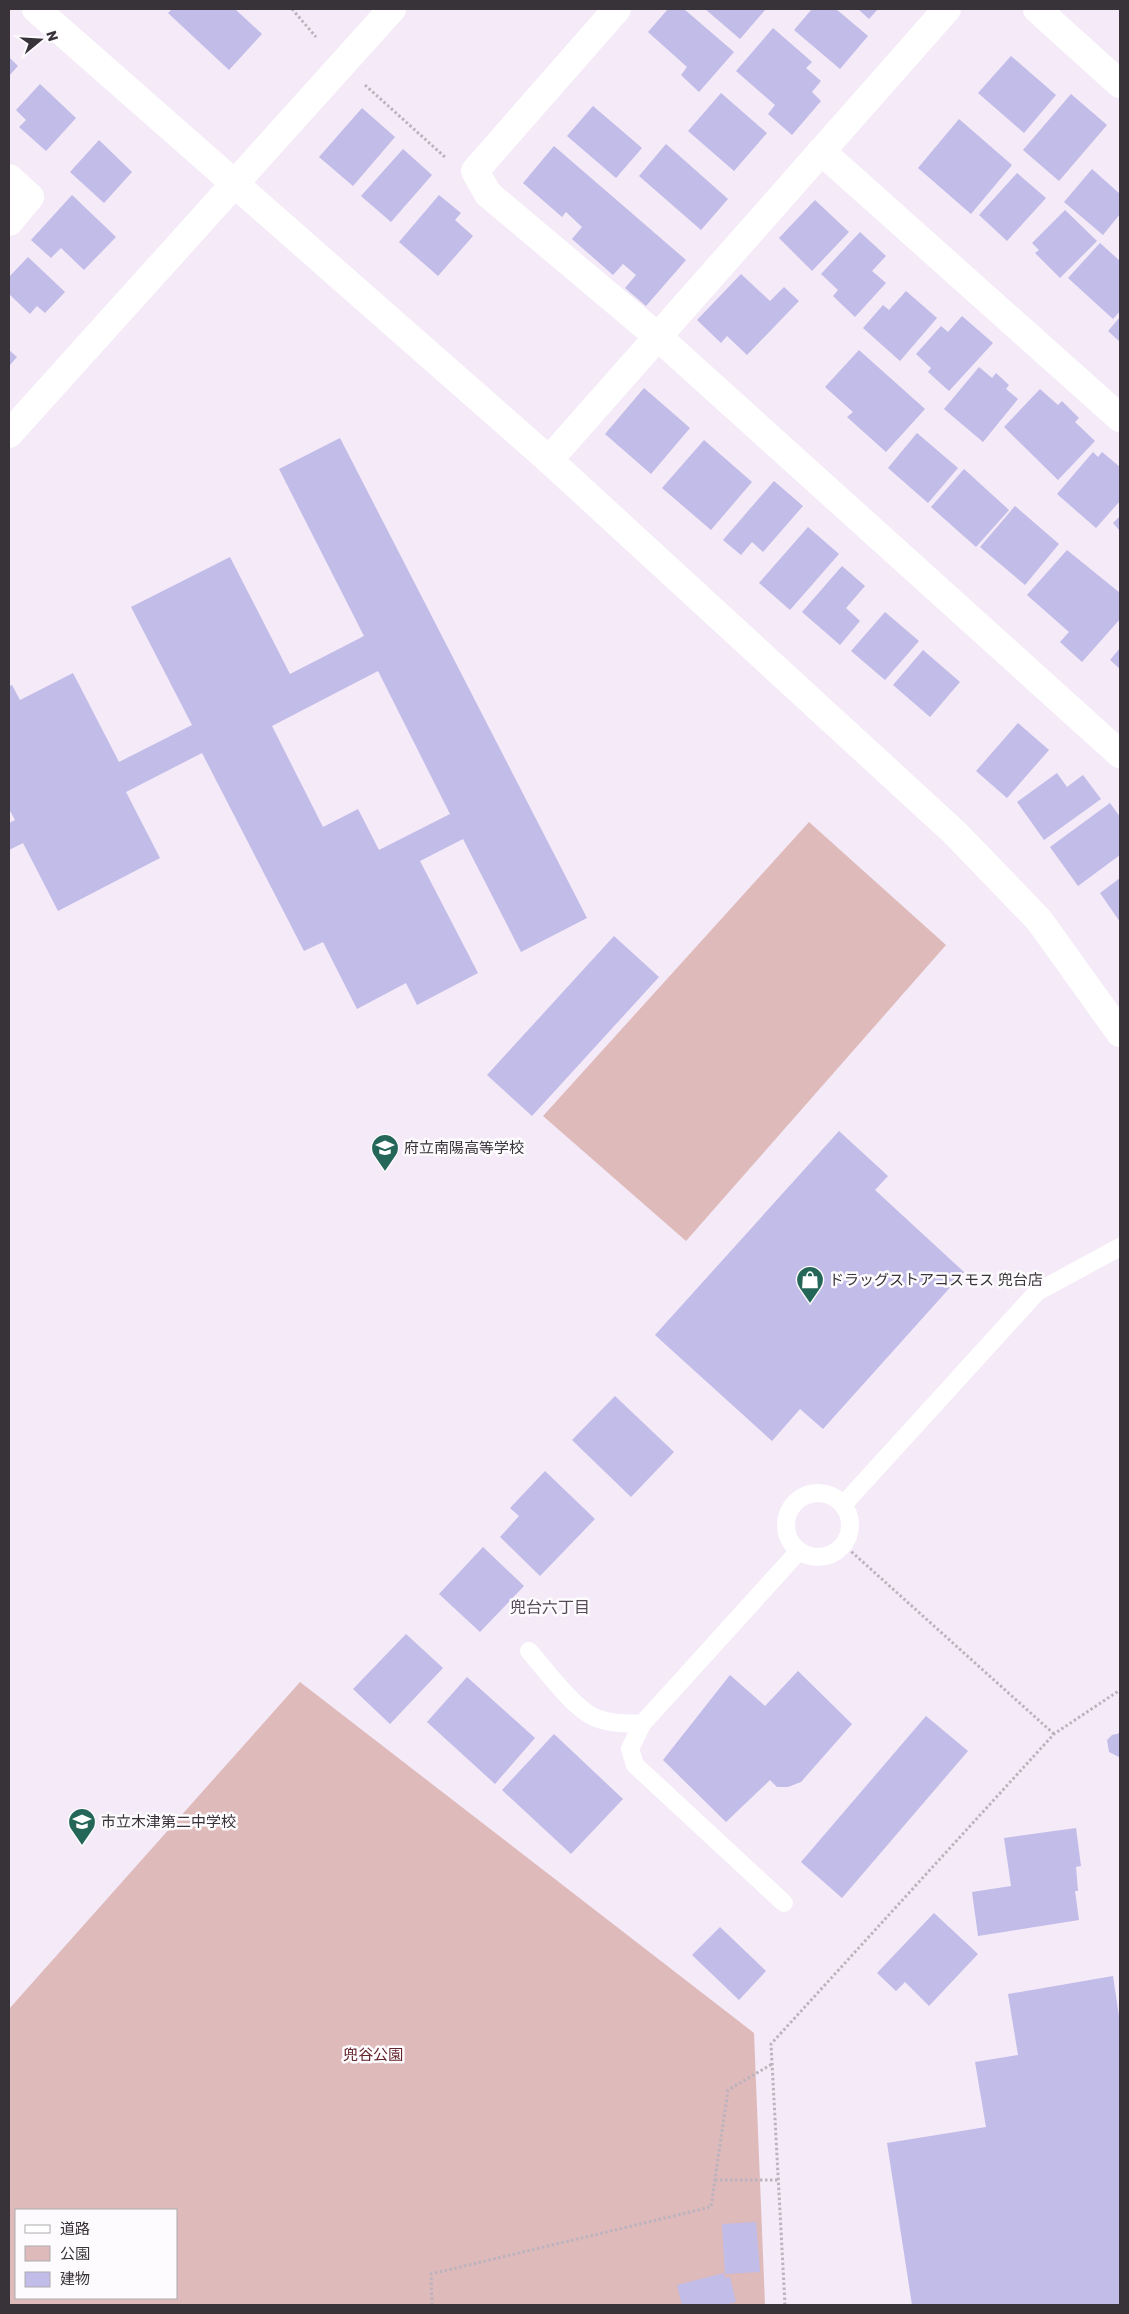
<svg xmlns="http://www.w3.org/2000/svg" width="1129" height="2314" font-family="Rubik,'Noto Sans JP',sans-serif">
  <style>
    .green { fill: #debaba; fill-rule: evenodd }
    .building { fill: #c1bce8; fill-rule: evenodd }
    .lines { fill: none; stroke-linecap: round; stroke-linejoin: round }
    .path { stroke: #bcb3be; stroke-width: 3; stroke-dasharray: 2.5 2.5; stroke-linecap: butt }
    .service { stroke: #fff; stroke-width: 18 }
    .minor { stroke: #fff; stroke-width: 28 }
    .tertiary { stroke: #fff; stroke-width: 28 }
    .labels { text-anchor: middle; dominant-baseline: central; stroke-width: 5; stroke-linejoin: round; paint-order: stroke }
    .poi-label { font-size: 15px; fill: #373338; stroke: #fdfbfd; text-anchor: start }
    .park-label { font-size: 15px; fill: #63232a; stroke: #fdfbfd }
    .neighbourhood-label { font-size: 16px; fill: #544b56; stroke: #fdfbfd }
  </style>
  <rect width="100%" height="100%" fill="#f5eaf8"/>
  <g class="green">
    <path d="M 809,822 L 946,945 L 686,1241 L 543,1116 Z"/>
    <path d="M 300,1682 L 754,2033 L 765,2305 L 9,2305 L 9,2009 ZM 16,2210 L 176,2210 L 176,2298 L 16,2298 Z"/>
  </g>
  <g class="building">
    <path d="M 172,9 L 235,9 L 262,34 L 229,70 L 168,13 Z"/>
    <path d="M 668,9 L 684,9 L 734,52 L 699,92 L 681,75 L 687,67 L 648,32 Z"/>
    <path d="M 705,9 L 766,9 L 740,39 Z"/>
    <path d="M 812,9 L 836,9 L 868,36 L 840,69 L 794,30 Z"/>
    <path d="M 858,9 L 878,9 L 869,19 Z"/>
    <path d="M 773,28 L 812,62 L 806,68 L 821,81 L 812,92 L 821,101 L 792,135 L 768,114 L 775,105 L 736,71 Z"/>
    <path d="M 1011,56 L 1056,95 L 1024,133 L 978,93 Z"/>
    <path d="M 9,57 L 18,66 L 9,76 Z"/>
    <path d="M 40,84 L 76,118 L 46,151 L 19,127 L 26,120 L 16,110 Z"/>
    <path d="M 721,93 L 767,133 L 734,171 L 688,131 Z"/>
    <path d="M 1071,94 L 1107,125 L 1059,181 L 1023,150 Z"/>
    <path d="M 593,106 L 642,148 L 616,178 L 567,136 Z"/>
    <path d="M 362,108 L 395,137 L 353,186 L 319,157 Z"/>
    <path d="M 959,119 L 1012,165 L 971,214 L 918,168 Z"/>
    <path d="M 99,140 L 132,172 L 104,203 L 70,172 Z"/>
    <path d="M 666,144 L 728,199 L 701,230 L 639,176 Z"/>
    <path d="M 554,146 L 686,260 L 646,306 L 625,288 L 636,275 L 623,264 L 613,275 L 572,239 L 582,227 L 566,212 L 562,217 L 523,183 Z"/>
    <path d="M 403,149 L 432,175 L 391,222 L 361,196 Z"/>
    <path d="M 1092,169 L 1120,194 L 1120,214 L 1103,235 L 1064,202 Z"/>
    <path d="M 1017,173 L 1046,198 L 1007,241 L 979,215 Z"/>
    <path d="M 72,195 L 116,237 L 84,270 L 61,248 L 51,258 L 31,240 Z"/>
    <path d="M 439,195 L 461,213 L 455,220 L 473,236 L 438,276 L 399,242 Z"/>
    <path d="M 815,200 L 849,232 L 812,271 L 779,238 Z"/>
    <path d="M 1065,210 L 1097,241 L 1060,278 L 1035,253 L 1039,250 L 1032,243 Z"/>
    <path d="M 860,232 L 886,256 L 872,271 L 886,283 L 855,317 L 833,296 L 838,290 L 821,274 Z"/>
    <path d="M 1100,243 L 1120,261 L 1120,311 L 1113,319 L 1068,278 Z"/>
    <path d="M 28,257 L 65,292 L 45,313 L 37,306 L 30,314 L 9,294 L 9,277 Z"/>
    <path d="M 741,274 L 770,301 L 784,287 L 799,301 L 747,355 L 727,336 L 721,343 L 697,320 Z"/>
    <path d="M 906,291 L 937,318 L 900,361 L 863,328 L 883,305 L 889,310 Z"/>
    <path d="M 962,316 L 993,343 L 949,391 L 928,372 L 931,368 L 916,354 L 941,326 L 948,332 Z"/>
    <path d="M 1120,317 L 1120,342 L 1108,331 Z"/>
    <path d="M 9,350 L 17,357 L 9,366 Z"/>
    <path d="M 859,350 L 925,409 L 886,452 L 847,417 L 853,412 L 825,387 Z"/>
    <path d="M 979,367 L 992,378 L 996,373 L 1009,385 L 1006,389 L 1018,399 L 983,442 L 944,409 Z"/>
    <path d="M 644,388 L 690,428 L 651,474 L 605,434 Z"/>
    <path d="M 1040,389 L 1058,405 L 1062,401 L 1079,418 L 1075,422 L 1095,441 L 1058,480 L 1004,427 Z"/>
    <path d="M 917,433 L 958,468 L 928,503 L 888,468 Z"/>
    <path d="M 340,438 L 587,918 L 521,952 L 463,839 L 420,861 L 478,973 L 417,1005 L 406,983 L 357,1009 L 323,942 L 304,951 L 202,753 L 126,792 L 160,858 L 58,911 L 23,843 L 9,850 L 9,823 L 15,820 L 9,809 L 9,686 L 12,685 L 20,700 L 73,673 L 119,762 L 192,725 L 131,607 L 230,557 L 290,674 L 364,636 L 279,469 ZM 378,671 L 450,814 L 379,850 L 358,809 L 323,827 L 272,726 Z"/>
    <path d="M 704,440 L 752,482 L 711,530 L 662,488 Z"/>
    <path d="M 1093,452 L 1098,457 L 1102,452 L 1120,467 L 1120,501 L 1096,528 L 1057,494 Z"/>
    <path d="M 964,469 L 1009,510 L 976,547 L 931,507 Z"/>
    <path d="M 774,481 L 803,506 L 763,552 L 752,542 L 741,555 L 723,540 Z"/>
    <path d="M 1015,506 L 1059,544 L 1025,585 L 980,547 Z"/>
    <path d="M 1120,516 L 1120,531 L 1113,523 Z"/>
    <path d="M 808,527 L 839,554 L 790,610 L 759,583 Z"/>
    <path d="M 1067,550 L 1120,593 L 1120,619 L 1082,662 L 1060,642 L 1069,632 L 1027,595 Z"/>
    <path d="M 842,566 L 865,586 L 846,608 L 860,621 L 840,645 L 802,612 Z"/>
    <path d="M 885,612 L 919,641 L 885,680 L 851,651 Z"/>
    <path d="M 1120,648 L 1120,669 L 1110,660 Z"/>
    <path d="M 923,650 L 960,682 L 930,717 L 893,685 Z"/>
    <path d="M 1018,723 L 1049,750 L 1007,798 L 976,771 Z"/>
    <path d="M 1057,773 L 1067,787 L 1083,775 L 1101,799 L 1044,840 L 1017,802 Z"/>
    <path d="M 1110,803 L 1120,817 L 1120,855 L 1078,886 L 1050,847 Z"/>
    <path d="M 1120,878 L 1120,922 L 1100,893 Z"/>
    <path d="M 614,936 L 659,977 L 532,1116 L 487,1075 Z"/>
    <path d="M 839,1131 L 888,1176 L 875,1190 L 964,1272 L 823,1429 L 800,1409 L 772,1441 L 655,1335 Z"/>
    <path d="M 615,1396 L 674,1452 L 631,1497 L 572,1440 Z"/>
    <path d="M 545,1471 L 595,1519 L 540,1576 L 500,1537 L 519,1516 L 510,1508 Z"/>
    <path d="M 483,1547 L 524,1586 L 480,1632 L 439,1594 Z"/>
    <path d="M 406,1634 L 443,1668 L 390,1724 L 353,1689 Z"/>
    <path d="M 798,1671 L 852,1724 L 801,1782 L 788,1787 L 777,1787 L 770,1780 L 726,1822 L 663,1760 L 730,1675 L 765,1706 Z"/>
    <path d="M 467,1677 L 535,1738 L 495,1784 L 427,1722 Z"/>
    <path d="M 926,1716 L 968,1751 L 842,1898 L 801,1862 Z"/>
    <path d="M 1120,1733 L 1120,1756 L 1119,1757 L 1109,1752 L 1107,1740 L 1112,1735 Z"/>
    <path d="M 554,1734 L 623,1799 L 571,1854 L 502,1790 Z"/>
    <path d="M 1076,1828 L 1081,1866 L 1076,1867 L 1078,1891 L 1075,1891 L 1079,1920 L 978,1936 L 972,1892 L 1011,1886 L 1004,1838 Z"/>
    <path d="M 934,1913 L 978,1954 L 929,2006 L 905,1982 L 896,1991 L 877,1973 Z"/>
    <path d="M 720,1927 L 766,1971 L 739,2000 L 692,1955 Z"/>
    <path d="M 1113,1976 L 1120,2023 L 1120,2305 L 912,2305 L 887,2143 L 986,2127 L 975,2062 L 1018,2055 L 1008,1994 Z"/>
    <path d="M 756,2222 L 760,2272 L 725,2274 L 722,2224 Z"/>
    <path d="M 724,2273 L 725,2278 L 730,2277 L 736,2302 L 725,2305 L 682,2305 L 677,2285 Z"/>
  </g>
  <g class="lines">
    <g class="path">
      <path d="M 292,9 L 316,37"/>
      <path d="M 365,85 L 446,158"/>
      <path d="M 844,1545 L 1054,1734"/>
      <path d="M 715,2180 L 779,2180"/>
      <path d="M 432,2305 L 431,2274 L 711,2207 L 728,2090 L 772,2064"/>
      <path d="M 785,2305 L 771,2044 L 1054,1734 L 1120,1690"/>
    </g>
    <g class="service">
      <circle cx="818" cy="1525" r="32"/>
      <path d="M 843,1505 L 1037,1292 L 1120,1247"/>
      <path d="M 529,1651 C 545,1669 572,1706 592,1716 C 607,1724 626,1723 642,1724 L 798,1552"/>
      <path d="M 642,1724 L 630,1749 L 635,1765 L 784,1903"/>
    </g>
    <g class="minor">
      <path d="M 617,9 L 475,171 L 488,194 L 657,336 L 1120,754"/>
      <path d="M 1037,9 L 1120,84"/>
      <path d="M 821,151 L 1120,418"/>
      <path d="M 9,178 L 30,197 L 9,222"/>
      <path d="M 549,460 L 947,9"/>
    </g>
    <g class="tertiary">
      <path d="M 36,9 L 549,460 L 955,833 L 1039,920 L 1120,1033"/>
      <path d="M 9,434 L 392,9"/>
    </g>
  </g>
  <defs>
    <symbol id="school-pin" viewBox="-11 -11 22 30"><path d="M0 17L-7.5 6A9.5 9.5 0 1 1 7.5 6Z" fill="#246758" stroke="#fdfbfd"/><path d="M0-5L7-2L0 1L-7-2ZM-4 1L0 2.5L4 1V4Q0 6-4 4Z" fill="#fff"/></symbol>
    <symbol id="shop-pin" viewBox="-11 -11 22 30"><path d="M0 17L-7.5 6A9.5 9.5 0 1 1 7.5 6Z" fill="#246758" stroke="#fdfbfd"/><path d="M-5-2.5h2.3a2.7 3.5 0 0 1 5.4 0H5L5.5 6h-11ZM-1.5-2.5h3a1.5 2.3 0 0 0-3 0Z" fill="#fff"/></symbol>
  </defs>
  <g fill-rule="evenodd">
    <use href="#school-pin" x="369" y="1132" width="32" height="43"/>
    <use href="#shop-pin" x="794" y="1264" width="32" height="43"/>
    <use href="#school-pin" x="66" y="1806" width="32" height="43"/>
  </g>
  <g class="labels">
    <g class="poi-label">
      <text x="404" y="1148">府立南陽高等学校</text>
      <text x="829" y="1280">ドラッグストアコスモス 兜台店</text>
      <text x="101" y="1822">市立木津第二中学校</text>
    </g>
    <g class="park-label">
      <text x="373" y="2055">兜谷公園</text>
    </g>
    <g class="neighbourhood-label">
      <text x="550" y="1607">兜台六丁目</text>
    </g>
  </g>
  <rect width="1129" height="2314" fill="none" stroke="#373338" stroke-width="20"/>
  <rect x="15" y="2209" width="162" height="90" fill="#fdfbfd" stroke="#aeabae"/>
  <rect x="25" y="2225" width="25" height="8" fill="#ffffff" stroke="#aeabae"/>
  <text x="60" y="2234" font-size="15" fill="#373338">道路</text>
  <rect x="25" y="2246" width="25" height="15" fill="#debaba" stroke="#aeabae"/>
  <text x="60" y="2259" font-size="15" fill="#373338">公園</text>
  <rect x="25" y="2272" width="25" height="15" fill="#c1bce8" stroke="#aeabae"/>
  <text x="60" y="2284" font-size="15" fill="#373338">建物</text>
  <g transform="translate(40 40) rotate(72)" stroke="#fdfbfd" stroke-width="4" paint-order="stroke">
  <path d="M0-4L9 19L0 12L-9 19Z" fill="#373338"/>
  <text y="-8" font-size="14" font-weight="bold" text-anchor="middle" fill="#373338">N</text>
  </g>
</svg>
